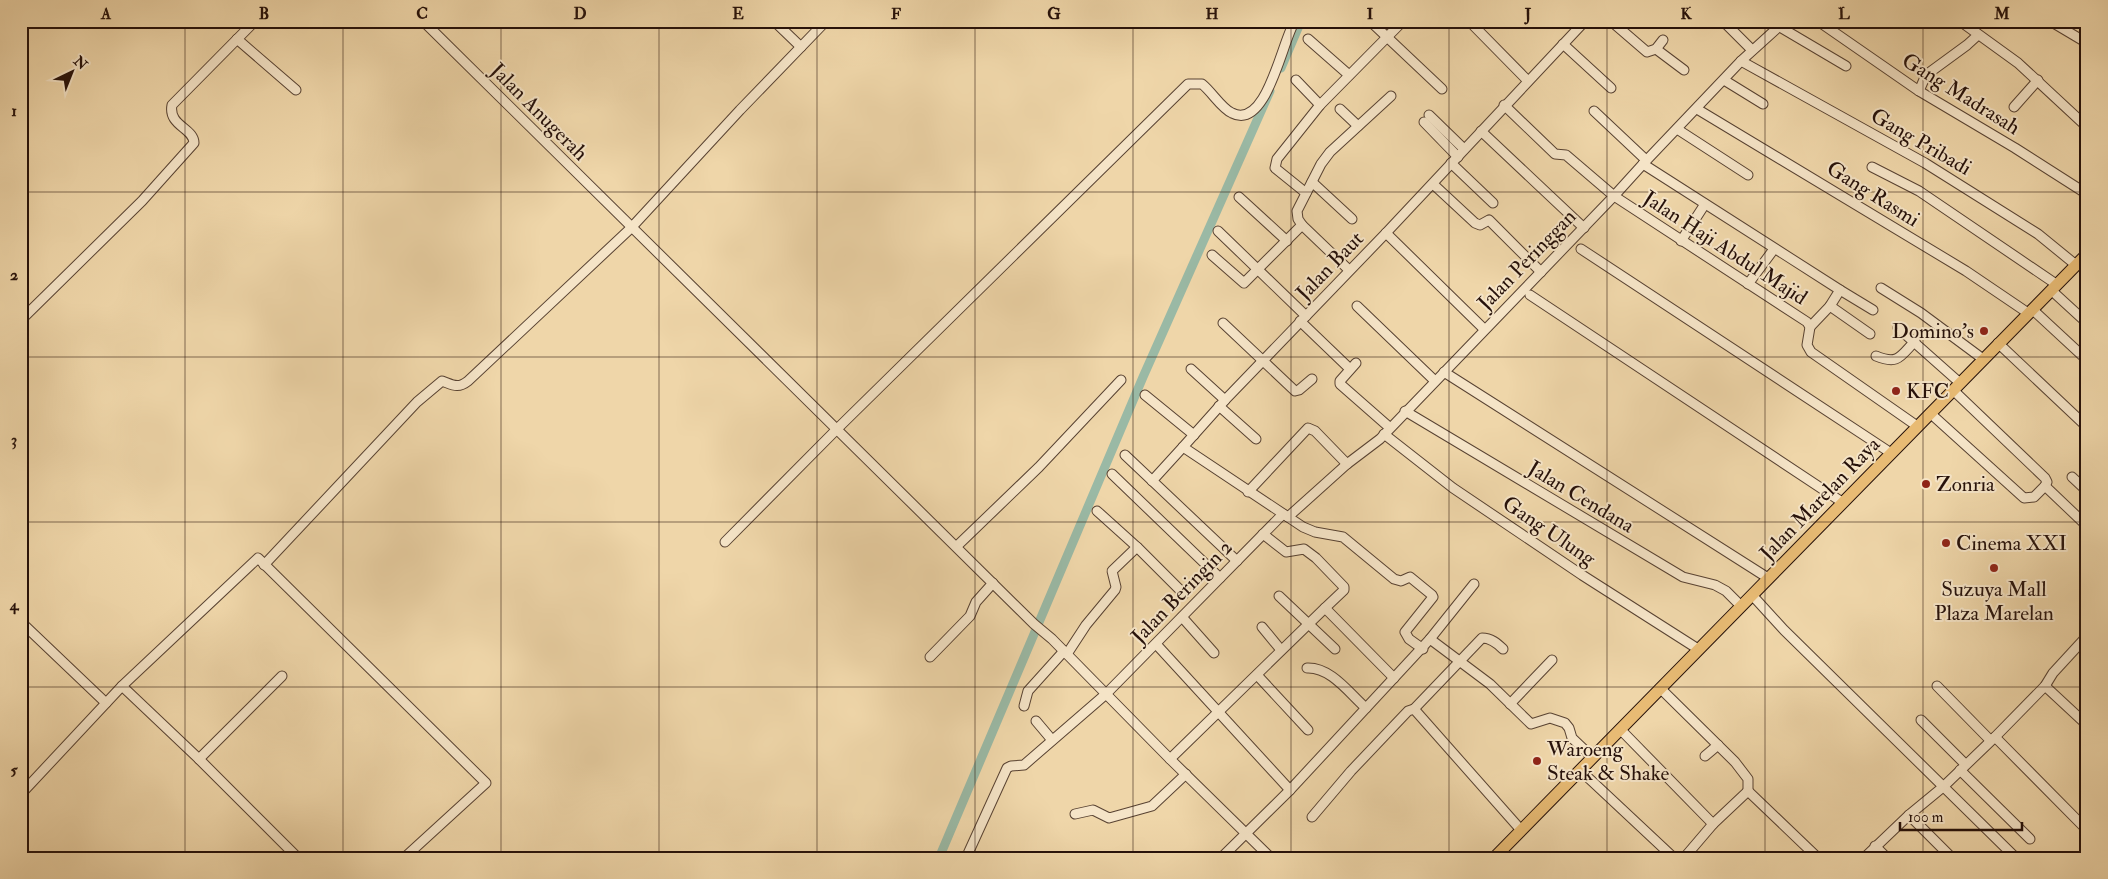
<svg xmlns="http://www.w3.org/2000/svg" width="2108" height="879" font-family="'IM FELL Double Pica',serif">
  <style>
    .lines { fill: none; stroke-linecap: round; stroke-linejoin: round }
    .canal { stroke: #9ab9a5; stroke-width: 9 }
    .minor-casing { stroke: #584232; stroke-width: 11 }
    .major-casing { stroke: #26110a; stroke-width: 13 }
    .minor { stroke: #f5e4c7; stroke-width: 9 }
    .major { stroke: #e8bb74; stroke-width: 11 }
    .grid { fill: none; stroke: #26110a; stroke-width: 1; stroke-opacity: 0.55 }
    .poi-dot { fill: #8f2418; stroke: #f5e4c7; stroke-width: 2 }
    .labels { text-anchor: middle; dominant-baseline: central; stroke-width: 4; stroke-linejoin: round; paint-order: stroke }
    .street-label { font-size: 21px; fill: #26110a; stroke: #f5e4c7 }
    .poi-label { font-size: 21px; fill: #26110a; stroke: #f5e4c7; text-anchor: start }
    .neatline { fill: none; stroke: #26110a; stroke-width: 2 }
    .grid-label { font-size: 16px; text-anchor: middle; font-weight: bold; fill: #26110a }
  </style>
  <rect width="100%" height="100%" fill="#efd6a9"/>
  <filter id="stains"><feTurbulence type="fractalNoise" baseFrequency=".004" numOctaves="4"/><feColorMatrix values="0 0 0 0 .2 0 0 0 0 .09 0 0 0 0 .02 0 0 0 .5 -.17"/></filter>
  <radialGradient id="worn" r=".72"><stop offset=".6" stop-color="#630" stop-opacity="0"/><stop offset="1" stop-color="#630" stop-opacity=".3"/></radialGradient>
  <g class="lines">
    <g class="canal">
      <path d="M 1281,68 L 1301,21"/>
      <path d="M 939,858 L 1143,377 L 1270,91"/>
    </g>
    <defs>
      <g id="minor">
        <path d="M 423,21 L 1034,624 L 1052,639 L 1170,759 L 1271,858"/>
        <path d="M 774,21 L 801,47"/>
        <path d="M 1370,21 L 1442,89"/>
        <path d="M 1469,21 L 1528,81"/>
        <path d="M 1611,21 L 1647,52 L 1656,49 L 1663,40"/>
        <path d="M 1818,21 L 1919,91 L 2015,148 L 2087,194"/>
        <path d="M 1960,21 L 2018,63 L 2087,127"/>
        <path d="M 2050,21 L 2087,43"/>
        <path d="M 1725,23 L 1752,50"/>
        <path d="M 1780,27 L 1846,66"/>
        <path d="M 237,39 L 296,90"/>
        <path d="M 1308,39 L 1349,75"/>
        <path d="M 1563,44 L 1611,88"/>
        <path d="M 1656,49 L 1684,70"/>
        <path d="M 1741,61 L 1925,163 L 2038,234 L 2076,265"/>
        <path d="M 1296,80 L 1320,105"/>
        <path d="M 1724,80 L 1763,104"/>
        <path d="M 1919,91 L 1926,75 L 1967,45 L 1978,35"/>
        <path d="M 1504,105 L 1555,154 L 1566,155 L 1614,196 L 1807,322 L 1810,327 L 1807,345 L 1811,352 L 1917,426"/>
        <path d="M 2014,107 L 2038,80"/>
        <path d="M 1340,109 L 1358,126"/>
        <path d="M 1697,109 L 1966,271 L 2028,313"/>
        <path d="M 1594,111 L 1646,160"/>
        <path d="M 1429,115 L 1464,149"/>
        <path d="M 1424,122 L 1458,157"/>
        <path d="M 1677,129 L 1748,175"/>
        <path d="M 1481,131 L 1584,228"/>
        <path d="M 1451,163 L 1493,203"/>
        <path d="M 1643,164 L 1840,290 L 1830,306 L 1810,327"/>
        <path d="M 1872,167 L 1919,191 L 2056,284"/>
        <path d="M 1312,182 L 1352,219"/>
        <path d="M 1433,184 L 1475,223 L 1480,225 L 1489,220 L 1541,272"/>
        <path d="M 1306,193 L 1275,168 L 1277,159 L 1320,105 L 1403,21"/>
        <path d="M 1239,197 L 1287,241"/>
        <path d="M 1218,231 L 1306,316"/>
        <path d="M 1386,233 L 1484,329"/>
        <path d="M 1681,241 L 1705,204"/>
        <path d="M 1581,249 L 1891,453"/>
        <path d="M 1212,255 L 1244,283 L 1302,225"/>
        <path d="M 1349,270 L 1302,225 L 1298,219 L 1297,211 L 1321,164 L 1330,152 L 1391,96"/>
        <path d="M 1748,284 L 1774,249"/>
        <path d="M 1881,288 L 1921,313 L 1983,359"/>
        <path d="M 1840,290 L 1873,310"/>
        <path d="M 2051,290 L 2087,323"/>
        <path d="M 1530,295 L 1842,502"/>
        <path d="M 1357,306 L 1435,381"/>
        <path d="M 1830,306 L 1870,334"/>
        <path d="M 2032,309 L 2087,360"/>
        <path d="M 21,320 L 142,201 L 194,143 C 194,128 168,126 172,105 L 255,21"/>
        <path d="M 1300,321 L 1350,369"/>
        <path d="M 1223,323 L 1295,391 L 1299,390 L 1312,379"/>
        <path d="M 1898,328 L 1960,383"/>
        <path d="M 1998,343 L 2087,427"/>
        <path d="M 1876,356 C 1898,365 1900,357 1915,341"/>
        <path d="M 1356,363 L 1340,381 L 1340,384 L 1389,427"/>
        <path d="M 1191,369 L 1225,400"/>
        <path d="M 1444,372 L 1768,578"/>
        <path d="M 1953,390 L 2045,478 L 2047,482 L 2045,486"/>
        <path d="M 1145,395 L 1194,435"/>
        <path d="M 1219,406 L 1256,439"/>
        <path d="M 1405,411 L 1683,577 L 1715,585 L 1726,591 L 1741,606"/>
        <path d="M 1930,413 L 2024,498 L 2034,497 L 2045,486 L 2087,526"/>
        <path d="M 1384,434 L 1453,488 L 1582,575 L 1698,649"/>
        <path d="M 1125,455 L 1237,561"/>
        <path d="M 1112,474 L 1220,578"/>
        <path d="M 2072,477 L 2087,491"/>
        <path d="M 1152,481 L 1183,447"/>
        <path d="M 1248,492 L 1308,428 L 1315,431 L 1347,464"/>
        <path d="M 1097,511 L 1137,547 L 1184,594"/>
        <path d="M 1288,517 L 1347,464 L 1380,439 L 1614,196 L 1643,164 L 1741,61 L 1785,21"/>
        <path d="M 1263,534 L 1286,552 L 1304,549 L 1316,558 L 1344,587 L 1344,590 L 1325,608"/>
        <path d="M 725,542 L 837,429 L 1188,84 L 1202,84 C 1212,92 1222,109 1232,113 C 1267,131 1282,40 1295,21"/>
        <path d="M 957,546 L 1039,467 L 1121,380"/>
        <path d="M 264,565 L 417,402 L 442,381 C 453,385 458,389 468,381 L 631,228 L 740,110 L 826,21"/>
        <path d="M 1752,595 L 1784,630 L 2016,858"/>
        <path d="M 1279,596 L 1335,649"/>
        <path d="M 1182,617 L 1214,653"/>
        <path d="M 21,622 L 106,703"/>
        <path d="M 1262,627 L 1281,650"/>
        <path d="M 1430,639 L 1474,584"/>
        <path d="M 1156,644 L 1290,790"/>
        <path d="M 1423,649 L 1409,639 L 1405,632 L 1433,597 L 1432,595 L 1410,577 L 1401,581 L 1394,579 L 1343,537 L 1315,532 L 1303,527 L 1183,447 L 1225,400 L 1386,233 L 1585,21"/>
        <path d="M 1067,654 L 1086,625 L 1115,590 L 1116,587 L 1112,571 L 1137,547"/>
        <path d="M 930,657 L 970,616 L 976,602 L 993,583"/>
        <path d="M 1307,668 C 1331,667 1349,693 1366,708"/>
        <path d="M 1257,675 L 1308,730"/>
        <path d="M 122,686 L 199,759 L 298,858"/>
        <path d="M 1937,686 L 1990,740"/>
        <path d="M 2045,686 L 2087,725"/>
        <path d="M 1660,688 L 1735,762 L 1748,779 L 1748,791"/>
        <path d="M 1510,704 L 1552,660"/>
        <path d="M 1024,706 L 1028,691 L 1064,651"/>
        <path d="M 1414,709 L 1482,638 C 1491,638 1497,643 1503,649"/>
        <path d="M 1921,720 L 1965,764"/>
        <path d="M 1036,721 L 1052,740"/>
        <path d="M 1620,729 L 1713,824"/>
        <path d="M 1995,737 L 2087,830"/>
        <path d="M 1705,756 L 1718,745"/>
        <path d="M 199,759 L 282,676"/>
        <path d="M 1170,759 L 1325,608 L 1394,678"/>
        <path d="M 1580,770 L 1674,858"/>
        <path d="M 1960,770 L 2030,839"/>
        <path d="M 1748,791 L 1818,858"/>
        <path d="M 21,794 L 122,686 L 258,558 L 486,783 L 404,858"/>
        <path d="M 1075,814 L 1093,810 L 1109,818 L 1152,806 L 1186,774"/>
        <path d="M 1909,815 L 1952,858"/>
        <path d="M 1312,817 L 1351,771 L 1408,711 L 1414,709 L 1521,830"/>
        <path d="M 1875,846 L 1887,858"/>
        <path d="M 966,858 L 1007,768 L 1011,766 L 1024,765 L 1106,694 L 1283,514"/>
        <path d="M 1221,858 L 1290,790 L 1430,639 L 1490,684 L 1531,724 L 1550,718 L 1565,723 L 1569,728 L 1572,738 L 1592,757"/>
        <path d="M 1684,858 L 1713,824 L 1748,791"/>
        <path d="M 1864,858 L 1909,815 L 1943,787 L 1995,737 L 2045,686 L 2053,673 L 2087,636"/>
      </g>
      <path id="major" d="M 1494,858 L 2087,254"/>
    </defs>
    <use href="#minor" class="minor-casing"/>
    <use href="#major" class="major-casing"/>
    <use href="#minor" class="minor"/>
    <use href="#major" class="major"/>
  </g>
  <path class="grid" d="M 185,21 L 185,858M 343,21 L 343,858M 501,21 L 501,858M 659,21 L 659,858M 817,21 L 817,858M 975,21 L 975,858M 1133,21 L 1133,858M 1291,21 L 1291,858M 1449,21 L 1449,858M 1607,21 L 1607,858M 1765,21 L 1765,858M 1923,21 L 1923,858M 21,192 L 2087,192M 21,357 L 2087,357M 21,522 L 2087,522M 21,687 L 2087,687"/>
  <g class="poi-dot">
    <circle cx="1984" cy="331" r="5"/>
    <circle cx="1896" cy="391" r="5"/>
    <circle cx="1926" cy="484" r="5"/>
    <circle cx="1946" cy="543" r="5"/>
    <circle cx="1994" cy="568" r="5"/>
    <circle cx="1537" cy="761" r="5"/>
  </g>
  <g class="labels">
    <g class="street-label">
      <text transform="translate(1961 94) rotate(32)">Gang Madrasah</text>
      <text transform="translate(539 112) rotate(45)">Jalan Anugerah</text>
      <text transform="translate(1921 142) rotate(30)">Gang Pribadi</text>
      <text transform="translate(1873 194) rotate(32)">Gang Rasmi</text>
      <text transform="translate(1725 248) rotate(33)">Jalan Haji Abdul Majid</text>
      <text transform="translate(1527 260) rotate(-46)">Jalan Peringgan</text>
      <text transform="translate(1330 266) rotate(-46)">Jalan Baut</text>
      <text transform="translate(1581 497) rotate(31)">Jalan Cendana</text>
      <text transform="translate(1820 499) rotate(-46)">Jalan Marelan Raya</text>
      <text transform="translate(1549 531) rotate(34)">Gang Ulung</text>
      <text transform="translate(1182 592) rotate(-46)">Jalan Beringin 2</text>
    </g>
    <g class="poi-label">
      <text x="1974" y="331" text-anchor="end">Domino's</text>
      <text x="1906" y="391">KFC</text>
      <text x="1936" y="484">Zonria</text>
      <text x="1956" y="543">Cinema XXI</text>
      <text x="1994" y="589" text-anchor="middle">Suzuya Mall<tspan x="1994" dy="24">Plaza Marelan</tspan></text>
      <text x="1547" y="749">Waroeng<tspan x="1547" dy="24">Steak &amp; Shake</tspan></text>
    </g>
  </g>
  <rect width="2108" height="879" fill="none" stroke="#efd6a9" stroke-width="55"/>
  <g transform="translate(72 72) rotate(43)" stroke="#f5e4c7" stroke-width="4" paint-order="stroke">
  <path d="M0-4L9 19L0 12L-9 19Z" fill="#26110a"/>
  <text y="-8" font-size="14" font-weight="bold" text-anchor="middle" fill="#26110a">N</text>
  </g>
  <path d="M1900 822v8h122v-8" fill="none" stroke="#26110a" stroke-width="2.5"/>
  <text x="1908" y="822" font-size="15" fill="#26110a" stroke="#f5e4c7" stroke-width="4" paint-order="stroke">100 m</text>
  <rect x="28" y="28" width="2052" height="824" class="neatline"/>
  <g class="grid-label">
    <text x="106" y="19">A</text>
    <text x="264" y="19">B</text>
    <text x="422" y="19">C</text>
    <text x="580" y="19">D</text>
    <text x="738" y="19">E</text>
    <text x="896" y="19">F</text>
    <text x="1054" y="19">G</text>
    <text x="1212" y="19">H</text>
    <text x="1370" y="19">I</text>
    <text x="1528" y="19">J</text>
    <text x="1686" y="19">K</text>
    <text x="1844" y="19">L</text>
    <text x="2002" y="19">M</text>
    <text x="14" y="116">1</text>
    <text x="14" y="280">2</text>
    <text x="14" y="445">3</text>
    <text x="14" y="610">4</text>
    <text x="14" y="775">5</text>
  </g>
  <rect width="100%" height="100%" filter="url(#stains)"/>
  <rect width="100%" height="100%" fill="url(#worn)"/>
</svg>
